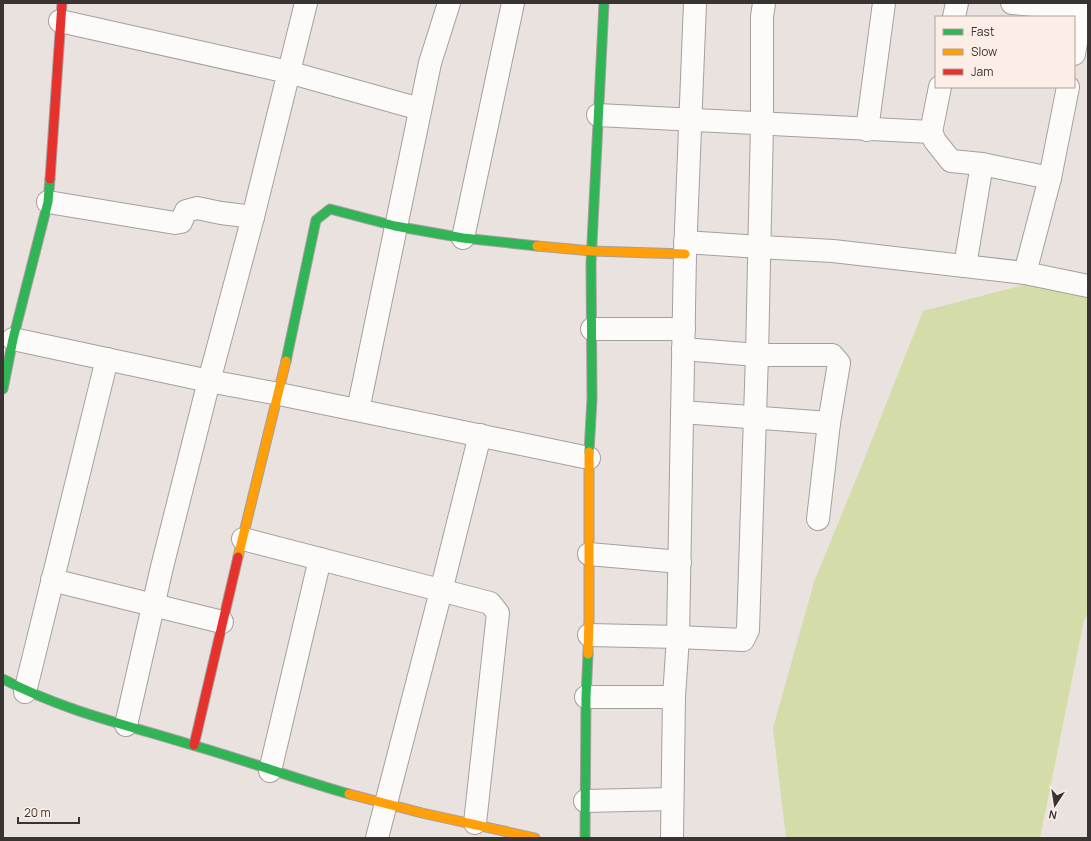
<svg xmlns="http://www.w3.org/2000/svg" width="1091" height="841" font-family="Manrope,sans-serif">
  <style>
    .green { fill: #d4dca9 }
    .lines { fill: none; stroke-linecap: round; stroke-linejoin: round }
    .street-casing { stroke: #a69f9d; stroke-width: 24 }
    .fast-casing { stroke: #a69f9d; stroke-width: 11 }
    .slow-casing { stroke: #a69f9d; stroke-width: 11 }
    .jam-casing { stroke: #a69f9d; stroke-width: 11 }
    .street { stroke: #fcfbfa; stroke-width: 22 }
    .fast { stroke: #30b455; stroke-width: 9 }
    .slow { stroke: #ff9f0a; stroke-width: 9 }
    .jam { stroke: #e5322d; stroke-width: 9 }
  </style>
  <rect width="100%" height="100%" fill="#eae2de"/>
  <path class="green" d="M 1051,278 L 1088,290 L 1088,614 L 1084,620 L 1040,838 L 786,838 L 773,728 L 814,582 L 862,465 L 923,311 Z"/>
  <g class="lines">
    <defs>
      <g id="street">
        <path d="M 1012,3 L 1082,9"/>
        <path d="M 954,17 L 957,3"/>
        <path d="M 60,21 L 288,72 L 420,109"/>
        <path d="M 1074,54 L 1083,3"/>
        <path d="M 598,115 L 931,132 L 935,141 L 951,161 L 982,164 L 1050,178"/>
        <path d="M 867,130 L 884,3"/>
        <path d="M 931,132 L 940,87"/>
        <path d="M 48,202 L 175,223 L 181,222 L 186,211 L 197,208 L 221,213 L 253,217"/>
        <path d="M 463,238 L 513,3"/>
        <path d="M 685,242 L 760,247 L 833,251 L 1025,273 L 1088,286"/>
        <path d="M 965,266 L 982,164"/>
        <path d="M 1025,273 L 1050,178 L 1068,87"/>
        <path d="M 592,329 L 684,329"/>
        <path d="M 13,339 L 209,381 L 279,394 L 589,458"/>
        <path d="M 683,349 L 757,355 L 832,355 L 839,363 L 829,423 L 818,519"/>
        <path d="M 358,410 L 430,63 L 449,3"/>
        <path d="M 682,412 L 829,423"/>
        <path d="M 243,539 L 490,603 L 498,613 L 475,823"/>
        <path d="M 589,554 L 680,562"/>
        <path d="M 52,580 L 222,622"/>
        <path d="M 589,635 L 678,637 L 743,640 L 748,630 L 757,355 L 762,124 L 762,17 L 764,3"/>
        <path d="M 25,692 L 107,359"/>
        <path d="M 586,697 L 674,697"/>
        <path d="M 126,725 L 162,567 L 209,381 L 253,217 L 306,3"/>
        <path d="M 270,771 L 320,559"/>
        <path d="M 585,801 L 672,799"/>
        <path d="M 377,838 L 441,591 L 480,435"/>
        <path d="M 672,838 L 674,697 L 678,637 L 685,254 L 695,3"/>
      </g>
      <g id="fast">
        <path d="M 286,361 L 316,220 L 330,209 L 395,226 L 463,238 L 537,246"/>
        <path d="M 3,389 L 13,339 L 48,202 L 50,179"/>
        <path d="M 589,452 L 592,399 L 591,263 L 604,3"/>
        <path d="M 3,679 C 64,711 127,725 192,745 C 245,760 296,779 349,794"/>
        <path d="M 585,838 L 586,697 L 588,654"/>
      </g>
      <g id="slow">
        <path d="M 537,246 L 592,251 L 685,254"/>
        <path d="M 238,557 L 286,361"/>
        <path d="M 588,654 L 589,619 L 589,452"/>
        <path d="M 349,794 L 422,813 L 535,838"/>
      </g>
      <g id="jam">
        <path d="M 50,179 L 62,3"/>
        <path d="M 194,745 L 238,557"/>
      </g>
    </defs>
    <use href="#street" class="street-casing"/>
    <use href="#fast" class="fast-casing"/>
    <use href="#slow" class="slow-casing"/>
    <use href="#jam" class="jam-casing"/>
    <use href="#street" class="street"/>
    <use href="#fast" class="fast"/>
    <use href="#slow" class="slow"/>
    <use href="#jam" class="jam"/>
  </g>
  <rect width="1091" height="841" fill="none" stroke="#393431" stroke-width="8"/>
  <rect x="935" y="16" width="140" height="72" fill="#fcede6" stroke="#aea39e"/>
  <rect x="943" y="29" width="20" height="6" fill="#30b455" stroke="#aea39e"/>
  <text x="971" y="36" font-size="12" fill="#393431">Fast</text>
  <rect x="943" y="49" width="20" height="6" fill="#ff9f0a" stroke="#aea39e"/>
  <text x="971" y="56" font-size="12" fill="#393431">Slow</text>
  <rect x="943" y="69" width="20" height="6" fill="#e5322d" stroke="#aea39e"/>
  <text x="971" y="76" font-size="12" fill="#393431">Jam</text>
  <g transform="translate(1055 805) rotate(192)" stroke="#fcede6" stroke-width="3" paint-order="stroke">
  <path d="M0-3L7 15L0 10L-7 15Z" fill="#393431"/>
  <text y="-6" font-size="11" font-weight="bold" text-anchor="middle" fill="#393431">N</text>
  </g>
  <path d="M18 817v6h61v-6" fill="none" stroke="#393431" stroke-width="2"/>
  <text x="24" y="817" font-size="12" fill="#393431" stroke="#fcede6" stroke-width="3" paint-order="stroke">20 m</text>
</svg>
